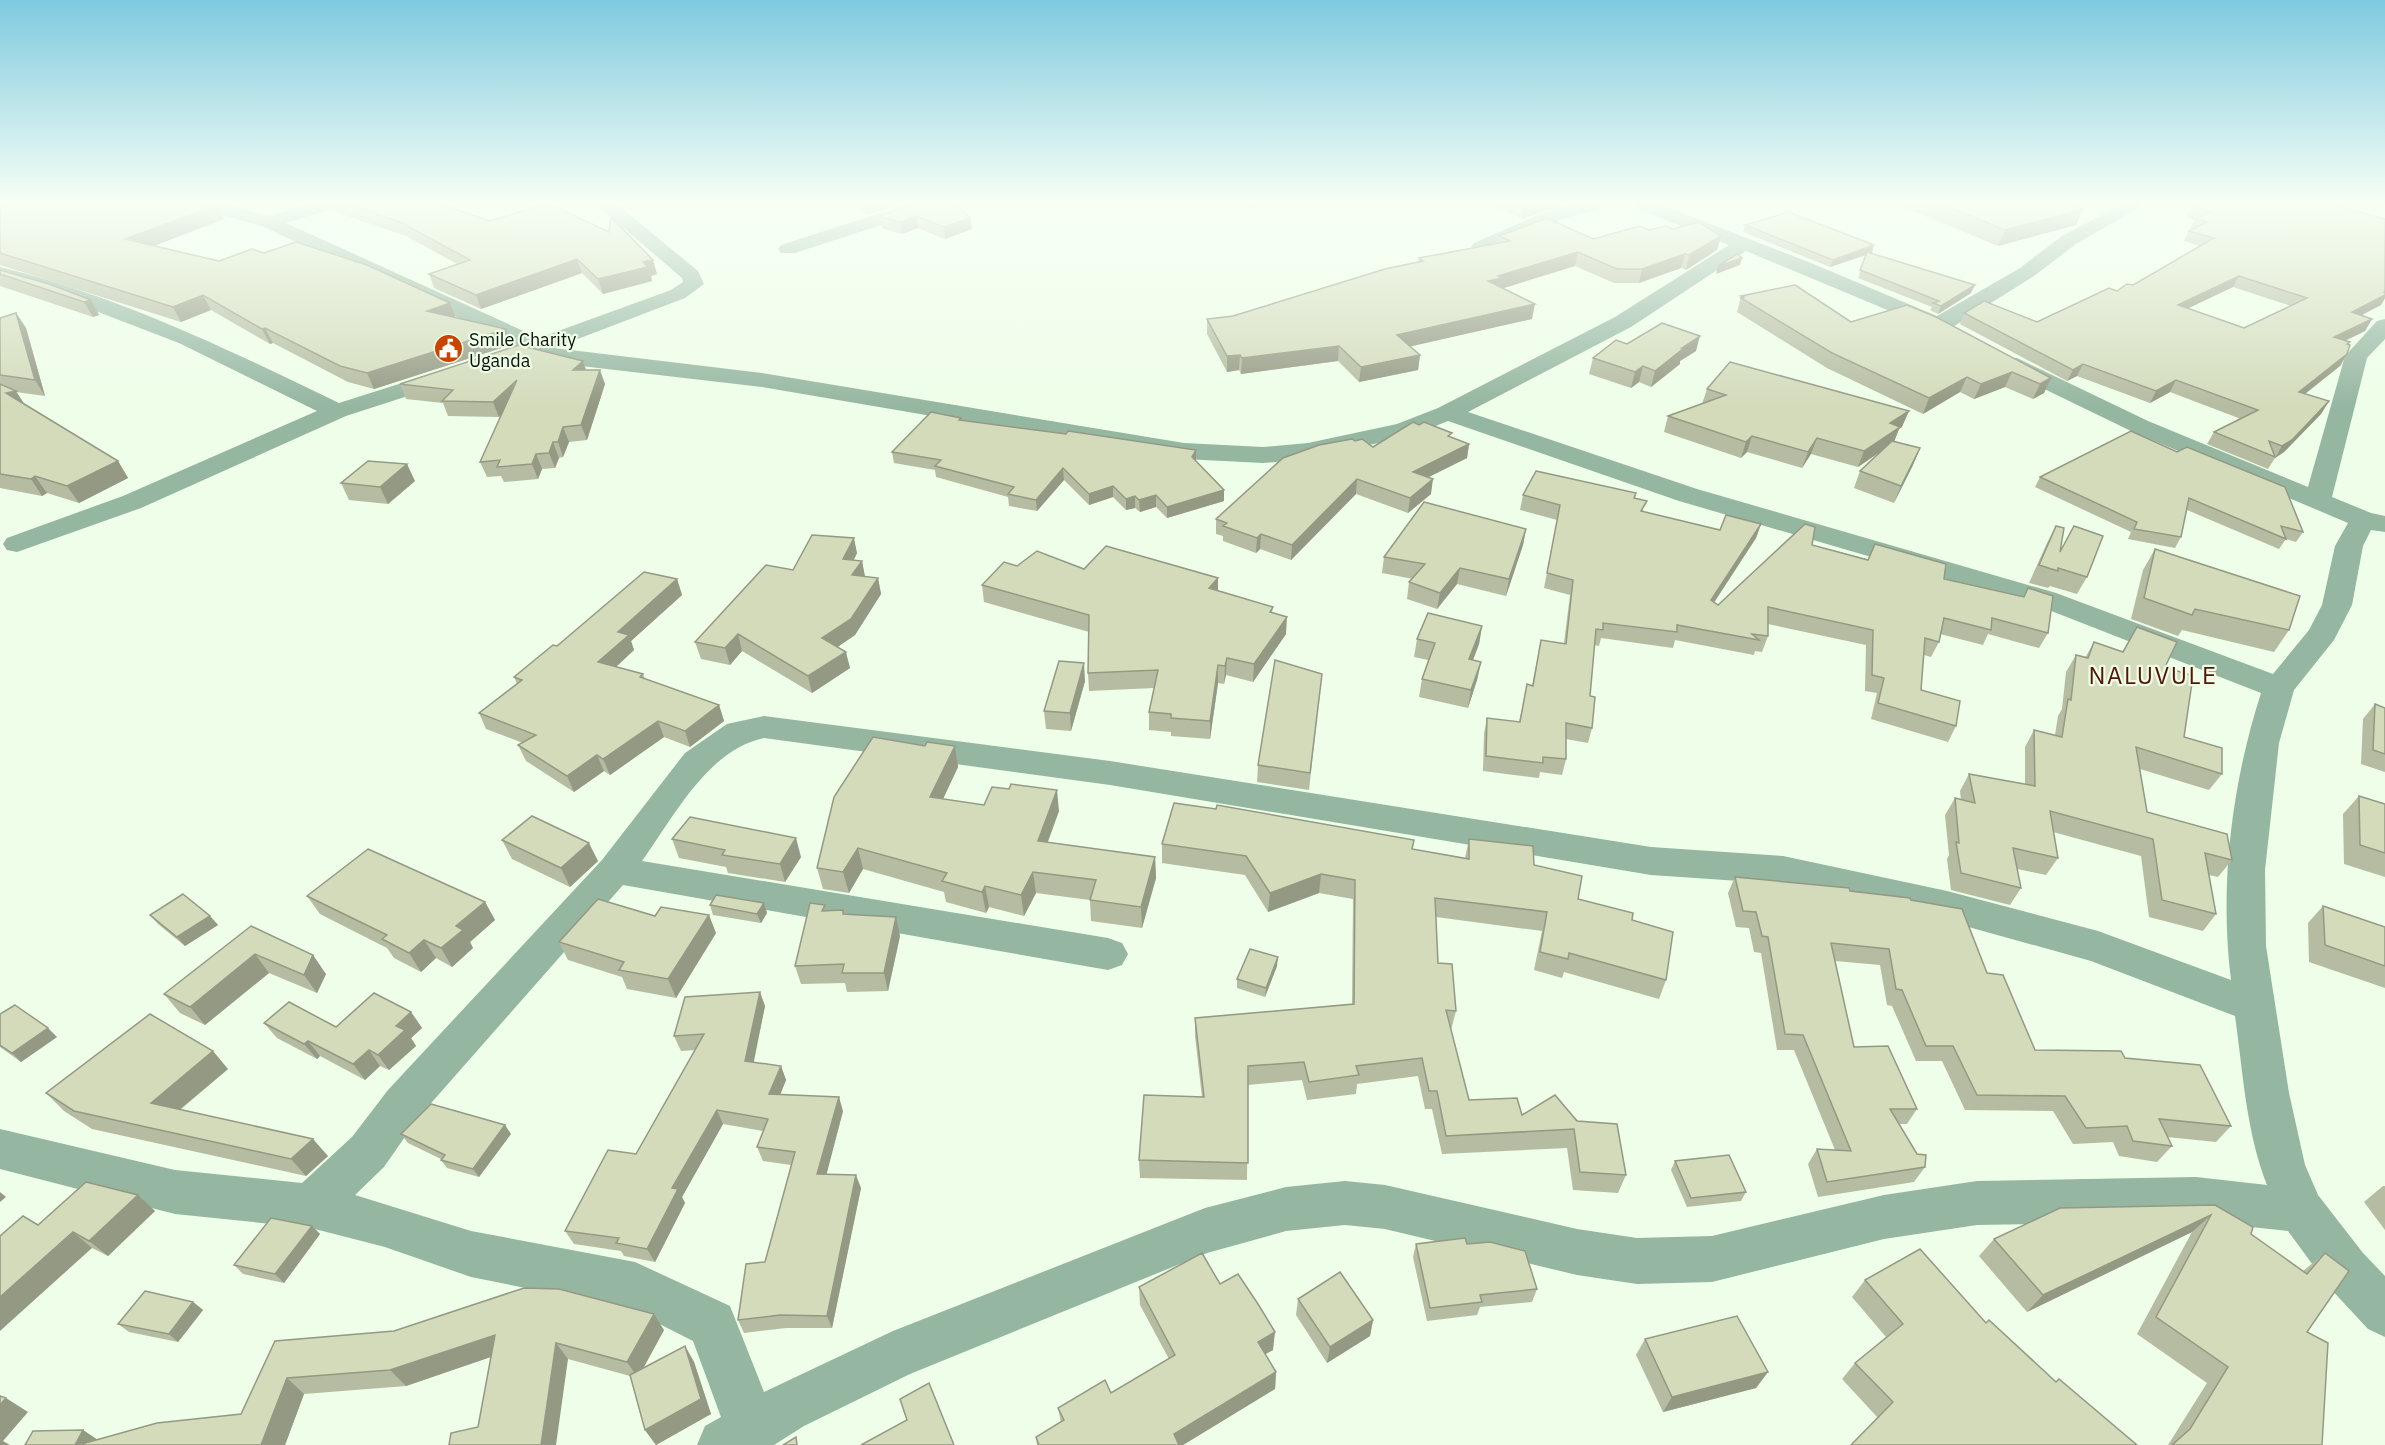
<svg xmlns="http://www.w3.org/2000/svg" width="2385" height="1445" font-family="'IBM Plex Sans',sans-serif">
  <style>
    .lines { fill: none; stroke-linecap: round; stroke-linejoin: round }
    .minor { fill: #95b6a1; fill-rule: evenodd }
    .wall { fill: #b5bca1; fill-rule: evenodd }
    .shaded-wall { fill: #949983 }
    .building { fill: #d3dbbb; stroke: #949983; stroke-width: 1.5; fill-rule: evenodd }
    .labels { text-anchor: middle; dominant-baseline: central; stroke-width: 4.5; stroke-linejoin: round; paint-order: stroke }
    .far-poi-label { font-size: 18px; fill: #0c1209; stroke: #eefee8; text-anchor: start }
    .quarter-label { font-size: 24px; letter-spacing: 1.5px; fill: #551500; stroke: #eefee8 }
  </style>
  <rect width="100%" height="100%" fill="#eefee8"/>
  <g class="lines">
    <g class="minor">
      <path d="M 197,205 L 228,205 L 269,216 L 305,205 L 334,205 L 332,209 L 286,223 L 539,338 L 671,290 L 683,282 L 682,278 L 597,205 L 618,205 L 698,271 L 704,284 L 685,298 L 554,348 L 762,373 L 1184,443 L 1263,447 L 1308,443 L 1397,424 L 1438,408 L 1615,317 L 1729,245 L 1638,209 L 1636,205 L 1662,205 L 1811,263 L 1937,316 L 2020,268 L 2062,236 L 2121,205 L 2144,205 L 2076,244 L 2034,276 L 1948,330 L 1940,332 L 1746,251 L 1631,327 L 1468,412 L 1697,489 L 2056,593 L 2273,674 L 2309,630 L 2322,605 L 2335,546 L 2348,523 L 2131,431 L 2001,368 L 1998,363 L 2001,358 L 2017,358 L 2148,421 L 2308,487 L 2345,356 L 2377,321 L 2385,319 L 2385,339 L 2367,358 L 2332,497 L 2371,513 L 2385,516 L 2385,532 L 2371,530 L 2363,546 L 2352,605 L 2334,640 L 2294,690 L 2279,743 L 2265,870 L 2266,946 L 2289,1093 L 2305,1165 L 2318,1195 L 2363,1253 L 2385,1276 L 2385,1337 L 2368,1329 L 2329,1287 L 2288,1231 L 2196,1221 L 1977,1225 L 1884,1239 L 1712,1282 L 1637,1284 L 1577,1275 L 1385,1229 L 1345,1225 L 1286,1231 L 1207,1253 L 910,1374 L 804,1426 L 774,1445 L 697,1445 L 705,1426 L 721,1417 L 693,1341 L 630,1309 L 471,1277 L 385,1247 L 311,1228 L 175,1214 L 0,1169 L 0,1129 L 175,1170 L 302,1183 L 352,1137 L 388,1090 L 602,860 L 685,753 L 727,724 L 764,716 L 1110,761 L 1651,847 L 1783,856 L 1947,891 L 2098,931 L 2231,980 C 2219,885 2232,783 2261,693 L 2036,605 L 1679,501 L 1448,421 L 1413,435 L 1308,459 L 1263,463 L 1184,459 L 762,387 L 581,366 L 547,360 L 535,355 L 519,355 L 516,350 L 519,346 L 262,226 L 199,209 ZM 764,738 L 1110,785 L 1651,875 L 1783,884 L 1947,921 L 2091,961 L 2235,1016 C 2243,1072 2246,1132 2267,1185 L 2196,1177 L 1977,1181 L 1884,1195 L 1712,1236 L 1637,1238 L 1577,1229 L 1385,1185 L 1345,1181 L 1286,1187 L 1205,1208 L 893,1331 L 764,1392 L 730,1306 L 635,1262 L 471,1231 L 355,1195 L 384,1167 L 418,1118 L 623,885 L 1108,970 L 1122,965 L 1128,954 L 1122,943 L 1108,938 L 642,861 C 674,817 707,750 764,738 Z"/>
      <path d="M 905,205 L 933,205 L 931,209 L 795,253 L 781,253 L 778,249 L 781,245 Z"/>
      <path d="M 1570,205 L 1600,205 L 1598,209 L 1554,222 L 1488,251 L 1474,251 L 1471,247 L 1474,243 L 1540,214 Z"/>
      <path d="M 0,267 C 119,296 229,350 339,403 L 446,369 L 454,371 L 458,376 L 454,381 L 346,416 L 141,508 L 17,552 L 7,550 L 3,544 L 7,538 L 123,496 L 317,411 L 179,343 L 59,297 L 0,280 Z"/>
    </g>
  </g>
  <g class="wall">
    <path d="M 0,205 L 218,205 L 224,219 L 153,246 L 455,318 L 511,345 L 374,389 L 348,382 L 273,343 L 270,344 L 211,310 L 181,322 L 0,265 Z"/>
    <path d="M 330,205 L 443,205 L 490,221 L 657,274 L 651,276 L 652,281 L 603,294 L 582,273 L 481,309 L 434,288 L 429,274 L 457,264 L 406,236 L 333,211 Z"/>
    <path d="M 855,205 L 897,205 L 867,215 Z"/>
    <path d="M 1492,205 L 1563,205 L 1522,219 Z"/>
    <path d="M 1898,205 L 2070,205 L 2083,209 L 2076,225 L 1998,246 Z"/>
    <path d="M 2335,205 L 2385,298 L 2381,305 L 2360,315 L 2372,319 L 2365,331 L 2345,341 L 2348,344 L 2347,354 L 2340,366 L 2305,394 L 2329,401 L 2321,414 L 2284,452 L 2275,458 L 2268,469 L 2207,444 L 2214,432 L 2241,419 L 2170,392 L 2150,403 L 2077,376 L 2067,381 L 1960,324 L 1964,313 L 2037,322 L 2133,285 L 2200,246 L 2184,241 L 2189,231 L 2191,230 L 2190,229 L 2195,220 L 2186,217 L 2191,206 ZM 2233,287 L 2291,306 L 2244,328 L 2188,308 Z"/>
    <path d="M 880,216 L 970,218 L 972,229 L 945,239 L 918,228 L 902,234 L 884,229 L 882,227 Z"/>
    <path d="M 1745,225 L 1872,253 L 1870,253 L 1971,293 L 1938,314 L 1930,310 L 1932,307 L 1858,278 L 1866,255 L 1830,267 L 1743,232 Z"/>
    <path d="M 1673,229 L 1721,236 L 1717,250 L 1686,270 L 1681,268 L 1639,283 L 1614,283 L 1575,266 L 1502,288 L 1532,319 L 1410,346 L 1420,355 L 1418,370 L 1359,382 L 1338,361 L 1241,374 L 1239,370 L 1227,372 L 1207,334 L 1207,319 L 1233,316 L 1418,262 L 1419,258 L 1497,243 L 1499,236 L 1593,239 L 1649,230 Z"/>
    <path d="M 0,270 L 91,300 L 99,315 L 93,317 L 0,286 Z"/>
    <path d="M 1741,296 L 1851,322 L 2051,378 L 2044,393 L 2033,399 L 2005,387 L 1974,399 L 1960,392 L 1923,414 L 1827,368 L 1737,312 Z"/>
    <path d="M 16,313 L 26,328 L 45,396 L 16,392 L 25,405 L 118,461 L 128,478 L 79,503 L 47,493 L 42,496 L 0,488 L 0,318 Z"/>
    <path d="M 1627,344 L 1696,351 L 1680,361 L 1680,364 L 1651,387 L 1639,382 L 1631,388 L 1589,374 L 1593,358 Z"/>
    <path d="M 583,361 L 586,370 L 605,384 L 587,440 L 569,442 L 563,457 L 559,458 L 555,468 L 542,469 L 538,479 L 504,482 L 501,476 L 487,477 L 480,462 L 502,414 L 499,417 L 448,416 L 443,403 L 406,399 L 400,384 Z"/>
    <path d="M 1707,389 L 1902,427 L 1899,429 L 1894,441 L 1920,448 L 1913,465 L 1894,503 L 1854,488 L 1860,471 L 1882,451 L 1858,467 L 1811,454 L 1802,468 L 1747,452 L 1741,458 L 1664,432 L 1668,416 L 1702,404 Z"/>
    <path d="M 962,420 L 1196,461 L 1224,490 L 1224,501 L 1167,518 L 1156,507 L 1140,512 L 1135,508 L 1126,510 L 1113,497 L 1089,505 L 1064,480 L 1037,511 L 1009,506 L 1008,497 L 936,477 L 935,470 L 894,463 L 892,452 Z"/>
    <path d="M 2131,431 L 2303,532 L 2296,542 L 2286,539 L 2279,549 L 2187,510 L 2181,537 L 2175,548 L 2128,539 L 2131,532 L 2035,487 L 2040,477 Z"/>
    <path d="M 1451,437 L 1469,444 L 1467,458 L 1428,477 L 1431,494 L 1408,513 L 1356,494 L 1291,560 L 1260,549 L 1256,553 L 1223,541 L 1223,536 L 1216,534 L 1216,519 L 1373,447 Z"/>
    <path d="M 415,481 L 388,504 L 349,500 L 341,483 Z"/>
    <path d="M 1636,493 L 1635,498 L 1644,512 L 1720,530 L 1761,524 L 1756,538 L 1714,602 L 1718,605 L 1812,545 L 1944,579 L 2023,597 L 2028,588 L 2048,633 L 2039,648 L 1988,634 L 1983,645 L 1940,634 L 1939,642 L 1931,657 L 1924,655 L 1921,690 L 1956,726 L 1948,742 L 1871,719 L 1877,693 L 1865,691 L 1866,645 L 1768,624 L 1768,636 L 1762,652 L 1755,651 L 1754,655 L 1675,640 L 1673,648 L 1601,638 L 1599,646 L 1594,645 L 1590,696 L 1592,728 L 1588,743 L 1566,739 L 1566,759 L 1562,775 L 1540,772 L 1539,778 L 1483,771 L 1484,734 L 1487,718 L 1519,722 L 1527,684 L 1532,685 L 1541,640 L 1564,643 L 1570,595 L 1544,588 L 1557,520 L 1520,510 L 1523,495 Z"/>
    <path d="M 2056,526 L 2060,551 L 2087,577 L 2077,594 L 2050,586 L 2048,588 L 2029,583 L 2047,543 Z"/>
    <path d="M 1526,529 L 1523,545 L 1506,596 L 1457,584 L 1437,609 L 1407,599 L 1409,582 L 1413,579 L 1382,573 L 1384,557 Z"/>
    <path d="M 2155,549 L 2289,630 L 2274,652 L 2182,630 L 2178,636 L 2131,619 L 2143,570 Z"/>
    <path d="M 857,553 L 854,560 L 862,561 L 865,577 L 878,578 L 881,594 L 855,635 L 837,647 L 850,668 L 812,693 L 742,651 L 730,665 L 701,659 L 695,642 L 793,570 Z"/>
    <path d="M 1017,566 L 1084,569 L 1218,591 L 1273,607 L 1272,612 L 1286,634 L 1253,682 L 1226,675 L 1224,684 L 1218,683 L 1210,739 L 1171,736 L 1171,732 L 1149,730 L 1149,712 L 1154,688 L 1089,691 L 1088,673 L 1089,632 L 984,602 L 982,585 Z"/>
    <path d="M 677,579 L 682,595 L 631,641 L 634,650 L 616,667 L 643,674 L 645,679 L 719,705 L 724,721 L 690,747 L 664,737 L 610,775 L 604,771 L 574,792 L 526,761 L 518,745 L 523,743 L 486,729 L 479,713 L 517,684 L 514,677 L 557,646 Z"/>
    <path d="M 1482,626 L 1479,644 L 1473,660 L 1481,662 L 1477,680 L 1468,708 L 1419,697 L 1422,679 L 1428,660 L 1414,657 L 1417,639 Z"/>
    <path d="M 2137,627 L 2165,667 L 2184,737 L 2222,774 L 2209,790 L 2140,769 L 2147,812 L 2232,860 L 2218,877 L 2209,875 L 2216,914 L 2203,931 L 2149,917 L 2141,856 L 2053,832 L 2058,858 L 2046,875 L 2017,869 L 2021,888 L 2010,905 L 1951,890 L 1947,859 L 1949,855 L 1945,815 L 1955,798 L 1961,800 L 1960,791 L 1969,774 L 2025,784 L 2025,747 L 2034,730 L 2055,735 L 2058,716 L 2062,709 L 2066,672 L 2076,655 L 2085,658 L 2094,642 L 2122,652 Z"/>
    <path d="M 1085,681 L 1071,731 L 1046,729 L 1044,711 Z"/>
    <path d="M 1320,691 L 1309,790 L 1257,782 L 1258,765 Z"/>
    <path d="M 2375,704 L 2385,708 L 2385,772 L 2361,764 L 2363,719 Z"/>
    <path d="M 925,746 L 955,746 L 958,767 L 943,799 L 984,805 L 1059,811 L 1048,842 L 1155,857 L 1156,878 L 1142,928 L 1091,921 L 1090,900 L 1036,893 L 1024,916 L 989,907 L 986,913 L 946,902 L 944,892 L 863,869 L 849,893 L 823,889 L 817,868 Z"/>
    <path d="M 2359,796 L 2385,804 L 2385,877 L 2344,864 L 2343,814 Z"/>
    <path d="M 672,839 L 801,857 L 785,882 L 728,873 L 726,867 L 679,858 Z"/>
    <path d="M 1469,839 L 1534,865 L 1578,899 L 1632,920 L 1666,980 L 1659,999 L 1564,972 L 1562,978 L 1534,970 L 1542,931 L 1436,917 L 1438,963 L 1456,1011 L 1451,1030 L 1469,1100 L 1522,1115 L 1555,1095 L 1626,1175 L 1618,1193 L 1573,1190 L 1567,1148 L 1442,1154 L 1432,1109 L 1425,1109 L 1418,1076 L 1357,1084 L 1356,1094 L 1307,1100 L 1302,1080 L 1248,1085 L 1247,1180 L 1140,1178 L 1139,1160 L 1202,1097 L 1195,1036 L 1195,1018 L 1352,1004 L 1353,899 L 1319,893 L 1268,912 L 1245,875 L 1162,863 L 1162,844 L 1412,849 L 1465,858 Z"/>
    <path d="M 502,840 L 598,861 L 570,887 L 512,859 Z"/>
    <path d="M 1735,877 L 1850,891 L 1911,900 L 1987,973 L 2035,1050 L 2125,1058 L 2231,1126 L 2216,1142 L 2167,1137 L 2172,1146 L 2157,1162 L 2119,1156 L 2113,1142 L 2073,1144 L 2053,1111 L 1965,1110 L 1942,1061 L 1916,1061 L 1892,1006 L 1887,1005 L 1880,965 L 1835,961 L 1854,1047 L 1917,1109 L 1907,1124 L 1899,1124 L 1925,1167 L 1914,1182 L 1818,1197 L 1808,1164 L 1817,1149 L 1835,1150 L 1794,1050 L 1777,1050 L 1761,953 L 1754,952 L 1749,928 L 1736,927 L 1728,893 Z"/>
    <path d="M 307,896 L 485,902 L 495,920 L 470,942 L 473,948 L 452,967 L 436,958 L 421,972 L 394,958 L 387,948 L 320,914 Z"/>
    <path d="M 764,903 L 767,913 L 761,923 L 713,915 L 710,905 Z"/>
    <path d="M 2323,906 L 2385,927 L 2385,988 L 2309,962 L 2308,923 Z"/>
    <path d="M 843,910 L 844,914 L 900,936 L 888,991 L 847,992 L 845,983 L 801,984 L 795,966 Z"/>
    <path d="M 150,915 L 210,916 L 218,925 L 185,946 L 158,924 Z"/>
    <path d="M 251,926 L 326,974 L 317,993 L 269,973 L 205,1025 L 180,1013 L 164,994 Z"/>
    <path d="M 716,933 L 676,998 L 627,989 L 622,977 L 568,960 L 559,942 Z"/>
    <path d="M 1277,966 L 1265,997 L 1237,988 L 1237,979 Z"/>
    <path d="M 765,1006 L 753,1062 L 781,1066 L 786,1080 L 780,1094 L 843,1111 L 826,1174 L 861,1188 L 832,1328 L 786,1328 L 744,1333 L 738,1320 L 765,1262 L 791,1165 L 763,1161 L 757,1147 L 763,1131 L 723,1124 L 682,1197 L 685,1203 L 655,1262 L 624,1256 L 621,1251 L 574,1244 L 565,1231 L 636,1154 L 696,1050 L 681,1051 L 674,1036 Z"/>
    <path d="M 411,1012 L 422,1028 L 411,1038 L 416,1046 L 389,1070 L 380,1066 L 365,1080 L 320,1056 L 317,1059 L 277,1038 L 264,1023 L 336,1027 Z"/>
    <path d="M 0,1014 L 57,1037 L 21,1062 L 0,1047 Z"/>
    <path d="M 228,1069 L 180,1110 L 328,1156 L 306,1176 L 92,1129 L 64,1111 L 46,1093 Z"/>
    <path d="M 401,1134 L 511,1134 L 479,1177 L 447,1168 L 441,1160 L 441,1159 L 408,1143 Z"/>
    <path d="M 1675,1161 L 1746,1192 L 1741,1201 L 1687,1207 L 1671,1170 Z"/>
    <path d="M 2383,1186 L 2385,1186 L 2385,1230 L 2364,1202 Z"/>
    <path d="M 138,1195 L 155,1211 L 108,1256 L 92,1248 L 38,1225 Z"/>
    <path d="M 2215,1205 L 2251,1234 L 2303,1271 L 2325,1253 L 2307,1332 L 2322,1445 L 2168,1445 L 2207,1383 L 2137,1334 L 2192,1232 L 2027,1312 L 1979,1256 L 1994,1239 Z"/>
    <path d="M 312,1226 L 320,1234 L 284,1283 L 243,1274 L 234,1265 Z"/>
    <path d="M 1416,1244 L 1467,1244 L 1537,1289 L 1532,1302 L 1480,1307 L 1477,1315 L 1427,1321 L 1413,1257 Z"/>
    <path d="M 1865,1280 L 1986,1323 L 2056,1382 L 2059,1379 L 2137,1445 L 1878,1418 L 1842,1379 L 1855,1363 L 1886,1337 L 1852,1297 Z"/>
    <path d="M 1220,1284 L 1273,1350 L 1265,1354 L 1276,1372 L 1275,1389 L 1183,1445 L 1037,1445 L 1036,1437 L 1061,1422 L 1058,1408 L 1111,1393 L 1169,1359 L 1140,1305 L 1139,1287 Z"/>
    <path d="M 1298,1299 L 1373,1320 L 1370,1336 L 1327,1363 L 1296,1315 Z"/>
    <path d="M 193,1302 L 203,1310 L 178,1342 L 129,1332 L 118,1324 Z"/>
    <path d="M 664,1330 L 643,1368 L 685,1346 L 694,1362 L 711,1414 L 656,1445 L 645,1430 L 630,1376 L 568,1359 L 478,1427 L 491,1357 L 406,1386 L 304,1394 L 285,1445 L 25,1445 L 83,1430 L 98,1440 L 241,1414 L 275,1341 Z"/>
    <path d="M 1645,1339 L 1768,1372 L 1756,1388 L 1663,1412 L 1636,1355 Z"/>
  </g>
  <g class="shaded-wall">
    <path d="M 216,205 L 218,205 L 224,219 L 133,254 L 125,239 Z"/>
    <path d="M 865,205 L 897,205 L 867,215 Z"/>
    <path d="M 1250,205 L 1264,205 L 1250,209 Z"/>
    <path d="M 1527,205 L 1563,205 L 1522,219 L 1524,206 Z"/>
    <path d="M 2083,209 L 2076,225 L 1998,246 L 2005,230 Z"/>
    <path d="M 916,216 L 918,228 L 902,234 L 900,222 Z"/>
    <path d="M 970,218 L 972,229 L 945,239 L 944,227 Z"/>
    <path d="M 1721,236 L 1717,250 L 1686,270 L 1689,255 Z"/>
    <path d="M 1874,245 L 1872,253 L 1830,267 L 1833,260 Z"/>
    <path d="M 1578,252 L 1575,266 L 1501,289 L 1488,281 L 1498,276 Z"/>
    <path d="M 1685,254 L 1681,268 L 1639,283 L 1642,269 Z"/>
    <path d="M 1742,258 L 1740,265 L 1716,274 L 1718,266 Z"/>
    <path d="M 577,259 L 582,273 L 481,309 L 476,295 Z"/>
    <path d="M 653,260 L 657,274 L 651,276 L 652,281 L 603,294 L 598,279 L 643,262 Z"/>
    <path d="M 2239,276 L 2233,287 L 2172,316 L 2178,305 Z"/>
    <path d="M 1975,285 L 1971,293 L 1938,314 L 1941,306 Z"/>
    <path d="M 2385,291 L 2385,298 L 2381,305 L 2345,324 L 2352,312 Z"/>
    <path d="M 203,295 L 211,310 L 181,322 L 173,307 Z"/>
    <path d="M 91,300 L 99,315 L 93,317 L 84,302 Z"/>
    <path d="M 450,303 L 456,319 L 427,311 Z"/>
    <path d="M 1535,304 L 1532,319 L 1395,350 L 1397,335 Z"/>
    <path d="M 16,313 L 26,328 L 45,396 L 35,380 Z"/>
    <path d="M 2372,319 L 2365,331 L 2327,349 L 2334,337 Z"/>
    <path d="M 265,328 L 273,343 L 270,344 L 262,329 Z"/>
    <path d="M 506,329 L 511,345 L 374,389 L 367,373 Z"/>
    <path d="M 1700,336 L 1696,351 L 1680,361 L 1680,364 L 1651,387 L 1655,371 L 1682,348 Z"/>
    <path d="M 1339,346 L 1338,361 L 1241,374 L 1242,358 Z"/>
    <path d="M 2347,354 L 2340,366 L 2292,404 L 2299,392 Z"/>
    <path d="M 1240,355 L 1239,370 L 1227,372 L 1227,356 Z"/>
    <path d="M 1420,355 L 1418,370 L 1359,382 L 1361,367 Z"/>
    <path d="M 583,361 L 588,376 L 573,370 Z"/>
    <path d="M 2083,364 L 2077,376 L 2067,381 L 2073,370 Z"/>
    <path d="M 1643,366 L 1639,382 L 1631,388 L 1635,372 Z"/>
    <path d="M 600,370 L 605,384 L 587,440 L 581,425 Z"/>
    <path d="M 2012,372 L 2005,387 L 1974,399 L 1981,384 Z"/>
    <path d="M 1967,377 L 1960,392 L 1923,414 L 1929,398 Z"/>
    <path d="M 2051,378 L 2044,393 L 2033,399 L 2040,384 Z"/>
    <path d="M 517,380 L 523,395 L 499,417 L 493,402 Z"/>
    <path d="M 2176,380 L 2170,392 L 2150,403 L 2156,391 Z"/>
    <path d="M 16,391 L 26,407 L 6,393 Z"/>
    <path d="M 2329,401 L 2321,414 L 2284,452 L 2275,458 L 2282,446 Z"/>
    <path d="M 1909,411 L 1902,427 L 1899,429 L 1894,442 L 1858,467 L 1864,451 L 1890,423 Z"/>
    <path d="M 563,427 L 569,442 L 563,457 L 558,442 Z"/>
    <path d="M 1752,436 L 1747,452 L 1741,458 L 1746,442 Z"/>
    <path d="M 1817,438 L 1811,454 L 1802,468 L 1808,452 Z"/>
    <path d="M 553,442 L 559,458 L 555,468 L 549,453 Z"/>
    <path d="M 1469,444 L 1467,458 L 1411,486 L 1413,472 Z"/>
    <path d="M 1920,448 L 1913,465 L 1894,503 L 1901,486 Z"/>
    <path d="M 1196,450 L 1196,461 L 1192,457 Z"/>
    <path d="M 536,454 L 542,469 L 538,479 L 532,464 Z"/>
    <path d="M 118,461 L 128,478 L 79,503 L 67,486 Z"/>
    <path d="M 407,464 L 415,481 L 388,504 L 380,487 Z"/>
    <path d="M 1063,468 L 1064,480 L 1037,511 L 1036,500 Z"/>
    <path d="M 35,476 L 47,493 L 42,496 L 31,479 Z"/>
    <path d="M 1357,479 L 1356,494 L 1291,560 L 1292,545 Z"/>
    <path d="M 1433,479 L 1431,494 L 1408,513 L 1410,498 Z"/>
    <path d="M 1113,486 L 1113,497 L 1089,505 L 1089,494 Z"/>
    <path d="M 1224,490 L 1224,501 L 1167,518 L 1167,507 Z"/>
    <path d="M 1156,495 L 1156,507 L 1140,512 L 1139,500 Z"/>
    <path d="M 1135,496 L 1135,508 L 1126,510 L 1126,499 Z"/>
    <path d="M 1761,524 L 1756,538 L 1706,615 L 1711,600 Z"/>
    <path d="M 1526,529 L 1523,545 L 1506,596 L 1509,579 Z"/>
    <path d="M 1261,534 L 1260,549 L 1256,553 L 1257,538 Z"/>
    <path d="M 854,538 L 857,553 L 846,575 L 843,559 Z"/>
    <path d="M 862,561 L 865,577 L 852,575 Z"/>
    <path d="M 1460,568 L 1457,584 L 1437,609 L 1440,593 Z"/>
    <path d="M 878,578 L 881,594 L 855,635 L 826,655 L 822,638 Z"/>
    <path d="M 1218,578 L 1218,595 L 1209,588 Z"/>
    <path d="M 677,579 L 682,595 L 631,641 L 634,650 L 604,678 L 598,662 L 618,632 Z"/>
    <path d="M 1287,617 L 1286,634 L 1253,682 L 1254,664 Z"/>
    <path d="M 1482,626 L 1479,644 L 1466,678 L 1469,659 Z"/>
    <path d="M 738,634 L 742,651 L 730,665 L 725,648 Z"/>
    <path d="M 846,652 L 850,668 L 812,693 L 808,676 Z"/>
    <path d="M 1227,658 L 1226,675 L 1224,684 L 1225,666 Z"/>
    <path d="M 1481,662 L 1477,680 L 1468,708 L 1471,690 Z"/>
    <path d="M 1084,663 L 1085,681 L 1071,731 L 1070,713 Z"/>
    <path d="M 1218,665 L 1218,683 L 1210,739 L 1210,721 Z"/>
    <path d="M 719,705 L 724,721 L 690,747 L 685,731 Z"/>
    <path d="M 658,721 L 664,737 L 610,775 L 603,759 Z"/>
    <path d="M 955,746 L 958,767 L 934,818 L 930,797 Z"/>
    <path d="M 597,755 L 604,771 L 574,792 L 567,776 Z"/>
    <path d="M 1057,790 L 1059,811 L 1040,862 L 1038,841 Z"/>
    <path d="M 796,838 L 801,857 L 785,882 L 780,864 Z"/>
    <path d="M 589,843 L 598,861 L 570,887 L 561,868 Z"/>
    <path d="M 858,848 L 863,869 L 849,893 L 843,872 Z"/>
    <path d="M 1155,857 L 1156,878 L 1142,928 L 1141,907 Z"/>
    <path d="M 1033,872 L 1036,893 L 1024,916 L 1021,895 Z"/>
    <path d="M 1321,874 L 1319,893 L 1268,912 L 1270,893 Z"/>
    <path d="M 985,886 L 989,907 L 986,913 L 982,892 Z"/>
    <path d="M 485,902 L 495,920 L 470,942 L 473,948 L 452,967 L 441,948 L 456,926 Z"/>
    <path d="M 764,903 L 767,913 L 761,923 L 757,914 Z"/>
    <path d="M 709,915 L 716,933 L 676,998 L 668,979 Z"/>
    <path d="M 210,916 L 218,925 L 185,946 L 177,937 Z"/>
    <path d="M 896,917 L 900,936 L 888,991 L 884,973 Z"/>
    <path d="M 424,940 L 436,958 L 421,972 L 409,953 Z"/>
    <path d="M 255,954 L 269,973 L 205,1025 L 190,1007 Z"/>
    <path d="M 313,955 L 326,974 L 317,993 L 304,975 Z"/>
    <path d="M 1278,957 L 1277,966 L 1265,997 L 1266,988 Z"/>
    <path d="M 760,992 L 765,1006 L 751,1076 L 745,1061 Z"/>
    <path d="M 411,1012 L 422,1028 L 411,1038 L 416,1046 L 389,1070 L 378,1055 L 396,1026 Z"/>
    <path d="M 48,1028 L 57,1037 L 21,1062 L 12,1053 Z"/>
    <path d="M 308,1041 L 320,1056 L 317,1059 L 304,1044 Z"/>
    <path d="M 369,1050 L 380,1066 L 365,1080 L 353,1064 Z"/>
    <path d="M 213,1051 L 228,1069 L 167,1120 L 151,1103 Z"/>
    <path d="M 781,1066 L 786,1080 L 775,1108 L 769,1094 Z"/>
    <path d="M 839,1097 L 843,1111 L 823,1188 L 817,1174 Z"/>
    <path d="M 717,1110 L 723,1124 L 682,1197 L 685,1203 L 655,1262 L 647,1249 L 672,1188 Z"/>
    <path d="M 505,1125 L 511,1134 L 479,1177 L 473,1169 Z"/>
    <path d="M 313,1139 L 328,1156 L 306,1176 L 291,1159 Z"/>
    <path d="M 856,1175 L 861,1188 L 832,1328 L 827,1316 Z"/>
    <path d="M 0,1192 L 6,1197 L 0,1202 Z"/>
    <path d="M 138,1195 L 155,1211 L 108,1256 L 89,1241 Z"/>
    <path d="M 2211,1215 L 2192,1232 L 2027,1312 L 2043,1295 Z"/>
    <path d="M 312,1226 L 320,1234 L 284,1283 L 275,1274 Z"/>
    <path d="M 73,1232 L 92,1248 L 0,1331 L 0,1297 Z"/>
    <path d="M 193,1302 L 203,1310 L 178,1342 L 169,1334 Z"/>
    <path d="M 654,1314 L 664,1330 L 638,1378 L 627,1362 Z"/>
    <path d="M 1373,1320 L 1370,1336 L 1327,1363 L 1330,1347 Z"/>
    <path d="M 1275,1332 L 1273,1350 L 1257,1359 L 1258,1342 Z"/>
    <path d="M 495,1335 L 508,1351 L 406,1386 L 390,1370 Z"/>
    <path d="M 556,1343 L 568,1359 L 556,1445 L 541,1445 Z"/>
    <path d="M 685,1346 L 694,1362 L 711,1414 L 656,1445 L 645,1430 Z"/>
    <path d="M 1276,1372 L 1275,1389 L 1183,1445 L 1174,1445 L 1174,1434 Z"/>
    <path d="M 1768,1372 L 1756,1388 L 1663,1412 L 1672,1397 Z"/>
    <path d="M 287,1378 L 304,1394 L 285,1445 L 261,1445 Z"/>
    <path d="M 6,1398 L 28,1412 L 3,1441 L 10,1445 L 0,1445 L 0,1405 Z"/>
    <path d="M 83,1430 L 105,1445 L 75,1445 Z"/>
  </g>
  <g class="building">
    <path d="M 0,205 L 216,205 L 125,239 L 219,261 L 252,249 L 264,253 L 296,242 L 367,265 L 450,303 L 427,311 L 506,329 L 367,373 L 340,366 L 265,328 L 262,329 L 203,295 L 173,307 L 0,253 Z"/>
    <path d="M 349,205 L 443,205 L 490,221 L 543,205 L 546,205 L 552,208 L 556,207 L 609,232 L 611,217 L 653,260 L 643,262 L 648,267 L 598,279 L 577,259 L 476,295 L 429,274 L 470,260 L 400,222 Z"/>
    <path d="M 913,205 L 956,205 L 970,218 L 944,227 L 916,216 L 900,222 L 882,217 L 880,216 Z"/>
    <path d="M 1944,205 L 2070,205 L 2083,209 L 2005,230 Z"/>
    <path d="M 2193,205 L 2335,205 L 2385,219 L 2385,291 L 2384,292 L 2385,292 L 2385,295 L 2352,312 L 2372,319 L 2334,337 L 2350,342 L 2347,344 L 2350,345 L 2347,354 L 2299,392 L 2329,401 L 2292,440 L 2282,446 L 2269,441 L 2275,457 L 2214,432 L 2258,410 L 2176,380 L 2156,391 L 2083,364 L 2073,370 L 1964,313 L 1984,301 L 2037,322 L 2109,288 L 2117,291 L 2127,284 L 2133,285 L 2214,238 L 2189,231 L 2207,222 L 2195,219 L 2210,212 L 2191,206 ZM 2239,276 L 2307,298 L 2244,328 L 2178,305 Z"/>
    <path d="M 1788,212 L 1874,245 L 1833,260 L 1745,225 Z"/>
    <path d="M 1547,218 L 1593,239 L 1640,226 L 1649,230 L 1666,226 L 1673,229 L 1699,222 L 1721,236 L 1689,255 L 1685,254 L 1642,269 L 1617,269 L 1578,252 L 1498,276 L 1502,278 L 1488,281 L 1535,304 L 1397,335 L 1420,355 L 1361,367 L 1339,346 L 1242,358 L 1240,355 L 1227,356 L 1207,319 L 1233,316 L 1385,269 L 1423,261 L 1419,258 L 1510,241 L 1499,236 Z"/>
    <path d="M 1867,252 L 1975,285 L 1941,306 L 1933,303 L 1939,301 L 1860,270 Z"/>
    <path d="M 1737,254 L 1742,258 L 1718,266 Z"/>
    <path d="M 0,270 L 49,284 L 91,300 L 84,302 L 0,274 Z"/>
    <path d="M 1795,285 L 1851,322 L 1907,305 L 1936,317 L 2051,378 L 2040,384 L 2012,372 L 1981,384 L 1967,377 L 1929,398 L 1832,353 L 1741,298 L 1744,297 L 1741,296 Z"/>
    <path d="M 16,313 L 35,380 L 0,375 L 0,318 Z"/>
    <path d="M 1662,323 L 1700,336 L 1682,348 L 1684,348 L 1655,371 L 1643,366 L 1635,372 L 1593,358 L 1616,340 L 1627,344 Z"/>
    <path d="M 519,345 L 583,361 L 573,370 L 600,370 L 581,425 L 563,427 L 558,442 L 553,442 L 549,453 L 536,454 L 532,464 L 497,467 L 500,460 L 480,462 L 517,380 L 493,402 L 442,401 L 453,390 L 400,384 Z"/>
    <path d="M 1730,362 L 1909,411 L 1890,423 L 1900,427 L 1864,451 L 1817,438 L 1808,452 L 1752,436 L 1746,442 L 1668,416 L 1726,395 L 1707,389 Z"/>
    <path d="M 0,384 L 16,391 L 6,393 L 118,461 L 67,486 L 35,476 L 31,479 L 0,474 Z"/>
    <path d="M 931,412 L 961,418 L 959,420 L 1066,434 L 1068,431 L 1196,450 L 1192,457 L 1224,490 L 1167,507 L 1156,495 L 1139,500 L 1135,496 L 1126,499 L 1113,486 L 1089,494 L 1063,468 L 1036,500 L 1008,494 L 1014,487 L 935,466 L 941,460 L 892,452 Z"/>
    <path d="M 1413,422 L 1419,425 L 1424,422 L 1452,433 L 1448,436 L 1469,444 L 1413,472 L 1433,479 L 1410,498 L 1357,479 L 1292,545 L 1261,534 L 1257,538 L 1223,526 L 1227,523 L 1216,519 L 1283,458 L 1319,445 L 1352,439 L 1355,441 L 1362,439 L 1373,447 Z"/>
    <path d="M 2131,431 L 2177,452 L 2187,447 L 2285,487 L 2303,532 L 2281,526 L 2286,539 L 2189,498 L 2181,537 L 2134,529 L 2137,522 L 2040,477 Z"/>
    <path d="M 1892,441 L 1920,448 L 1901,486 L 1860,471 Z"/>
    <path d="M 368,461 L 407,464 L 380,487 L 341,483 Z"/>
    <path d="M 1536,471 L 1636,493 L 1634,498 L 1647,501 L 1641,511 L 1720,530 L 1726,515 L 1761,524 L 1711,600 L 1718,605 L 1805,524 L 1815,527 L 1812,545 L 1868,560 L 1875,544 L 1946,564 L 1944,579 L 2024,597 L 2028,588 L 2053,596 L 2048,633 L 1992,618 L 1991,630 L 1944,618 L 1939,642 L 1925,638 L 1921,690 L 1960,701 L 1956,726 L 1878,703 L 1884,678 L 1872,675 L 1873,630 L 1768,607 L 1768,636 L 1752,634 L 1759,640 L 1677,625 L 1677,632 L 1603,623 L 1603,630 L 1596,629 L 1590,696 L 1595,697 L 1592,728 L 1566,723 L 1566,759 L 1543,757 L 1543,763 L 1486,756 L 1487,718 L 1520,722 L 1527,684 L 1533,686 L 1541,640 L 1566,644 L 1573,580 L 1547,573 L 1560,505 L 1523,495 Z"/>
    <path d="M 1424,502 L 1526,529 L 1509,579 L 1460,568 L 1440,593 L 1409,582 L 1425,564 L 1384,557 Z"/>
    <path d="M 2056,526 L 2064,528 L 2060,552 L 2074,526 L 2103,536 L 2087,577 L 2058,568 L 2058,571 L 2039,565 Z"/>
    <path d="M 812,535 L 854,538 L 843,559 L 862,561 L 852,575 L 878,578 L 851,619 L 822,638 L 846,652 L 808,676 L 738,634 L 725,648 L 695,642 L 766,565 L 793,570 Z"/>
    <path d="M 1106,546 L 1218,578 L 1209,588 L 1273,607 L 1270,612 L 1287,617 L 1254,664 L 1227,658 L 1225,666 L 1218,665 L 1210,721 L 1171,718 L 1171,714 L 1149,712 L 1158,670 L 1088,673 L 1089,615 L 982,585 L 1004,562 L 1017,566 L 1037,551 L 1084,569 Z"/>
    <path d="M 2155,549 L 2300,596 L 2289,630 L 2195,609 L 2192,615 L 2144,598 Z"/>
    <path d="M 644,572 L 677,579 L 618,632 L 629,635 L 598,662 L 643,674 L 640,677 L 719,705 L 685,731 L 658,721 L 603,759 L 597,755 L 567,776 L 518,745 L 536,735 L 479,713 L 522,680 L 514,677 L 553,645 L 557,646 Z"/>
    <path d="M 1428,613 L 1482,626 L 1469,659 L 1481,662 L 1471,690 L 1422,679 L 1435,643 L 1417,639 Z"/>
    <path d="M 2137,627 L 2177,642 L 2165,667 L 2193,676 L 2184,737 L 2222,748 L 2222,774 L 2136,747 L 2147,812 L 2227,834 L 2232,860 L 2205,853 L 2216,914 L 2162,900 L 2153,839 L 2050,811 L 2058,858 L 2013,848 L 2021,888 L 1961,873 L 1956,842 L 1959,843 L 1955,798 L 1975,803 L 1969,774 L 2035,786 L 2034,730 L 2062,737 L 2068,699 L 2071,700 L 2076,655 L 2088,658 L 2094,642 L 2123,652 Z"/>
    <path d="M 1275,660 L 1322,674 L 1310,773 L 1258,765 Z"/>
    <path d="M 1059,661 L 1084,663 L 1070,713 L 1044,711 Z"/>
    <path d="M 2375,704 L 2385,708 L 2385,754 L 2373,750 Z"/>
    <path d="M 873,737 L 925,746 L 927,742 L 955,746 L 930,797 L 984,805 L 992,787 L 1009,789 L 1011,784 L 1057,790 L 1038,841 L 1155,857 L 1141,907 L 1090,900 L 1096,880 L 1033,872 L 1021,895 L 985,886 L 982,892 L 942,881 L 947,873 L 858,848 L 843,872 L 817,868 L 834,797 Z"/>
    <path d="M 2359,796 L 2385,804 L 2385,853 L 2360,845 Z"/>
    <path d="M 1174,803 L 1216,809 L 1217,805 L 1414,840 L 1412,849 L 1469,859 L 1469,839 L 1533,846 L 1534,865 L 1582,876 L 1578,899 L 1633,913 L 1632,920 L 1673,932 L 1666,980 L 1569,953 L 1568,959 L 1540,952 L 1547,912 L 1435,898 L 1438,963 L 1452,964 L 1456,1011 L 1446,1010 L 1469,1100 L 1517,1098 L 1522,1115 L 1555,1095 L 1577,1121 L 1617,1124 L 1626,1175 L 1580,1172 L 1574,1129 L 1446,1136 L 1437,1091 L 1429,1091 L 1422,1058 L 1356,1066 L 1359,1075 L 1309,1082 L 1304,1062 L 1248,1066 L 1248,1163 L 1139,1160 L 1144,1095 L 1204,1097 L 1195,1018 L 1354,1004 L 1355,880 L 1321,874 L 1270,893 L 1246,856 L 1162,844 Z"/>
    <path d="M 532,816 L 589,843 L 561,868 L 502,840 Z"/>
    <path d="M 690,817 L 796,838 L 780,864 L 722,855 L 725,850 L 672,839 Z"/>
    <path d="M 368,849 L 485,902 L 456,926 L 463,930 L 441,948 L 424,940 L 409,953 L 382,939 L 387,935 L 307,896 Z"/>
    <path d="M 1735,877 L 1849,888 L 1850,891 L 1910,898 L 1911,900 L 1962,909 L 1987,973 L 2003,975 L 2035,1050 L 2121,1051 L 2125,1058 L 2200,1065 L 2231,1126 L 2159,1119 L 2172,1146 L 2133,1141 L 2127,1126 L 2086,1128 L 2065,1096 L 1977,1095 L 1953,1046 L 1926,1046 L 1902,990 L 1896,989 L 1889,949 L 1831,943 L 1854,1047 L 1888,1046 L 1917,1109 L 1890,1109 L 1917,1154 L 1926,1155 L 1925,1167 L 1827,1182 L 1817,1149 L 1851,1151 L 1803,1035 L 1785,1034 L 1768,937 L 1762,936 L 1756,912 L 1743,911 Z"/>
    <path d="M 183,894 L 210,916 L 177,937 L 150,915 Z"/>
    <path d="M 716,895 L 764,903 L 757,914 L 710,905 Z"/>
    <path d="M 598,899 L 655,916 L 661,907 L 709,915 L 668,979 L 619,970 L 624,962 L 559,942 Z"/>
    <path d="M 810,903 L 825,905 L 822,911 L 843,910 L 843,914 L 896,917 L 884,973 L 842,973 L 844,964 L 795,966 Z"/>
    <path d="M 2323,906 L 2385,927 L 2385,966 L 2325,945 Z"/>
    <path d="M 251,926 L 313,955 L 304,975 L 255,954 L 190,1007 L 164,994 Z"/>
    <path d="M 1250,949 L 1278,957 L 1266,988 L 1237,979 Z"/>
    <path d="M 760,992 L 745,1061 L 781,1066 L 769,1094 L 839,1097 L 817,1174 L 856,1175 L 827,1316 L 780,1315 L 738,1320 L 746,1264 L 765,1262 L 795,1152 L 757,1147 L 768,1119 L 717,1110 L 672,1188 L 678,1189 L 647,1249 L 616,1243 L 619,1238 L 565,1231 L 608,1150 L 636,1154 L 704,1034 L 674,1036 L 685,997 Z"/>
    <path d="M 374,993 L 411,1012 L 396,1026 L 405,1030 L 378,1055 L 369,1050 L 353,1064 L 308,1041 L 304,1044 L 264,1023 L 289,1002 L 336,1027 Z"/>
    <path d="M 15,1005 L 48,1028 L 12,1053 L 0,1045 L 0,1014 Z"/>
    <path d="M 150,1014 L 213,1051 L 151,1103 L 313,1139 L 291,1159 L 74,1111 L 46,1093 Z"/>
    <path d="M 431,1104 L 505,1125 L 473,1169 L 441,1160 L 445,1155 L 401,1134 Z"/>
    <path d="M 1729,1155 L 1746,1192 L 1691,1198 L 1675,1161 Z"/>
    <path d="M 86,1182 L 138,1195 L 89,1241 L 73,1232 L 0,1297 L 0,1236 L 23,1216 L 38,1225 Z"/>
    <path d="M 2215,1205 L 2253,1227 L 2251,1234 L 2307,1274 L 2325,1253 L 2349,1271 L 2307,1332 L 2328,1343 L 2322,1445 L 2172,1445 L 2190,1429 L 2228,1367 L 2156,1317 L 2211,1215 L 2043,1295 L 1994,1239 L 2060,1208 Z"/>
    <path d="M 271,1218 L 312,1226 L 275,1274 L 234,1265 Z"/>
    <path d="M 1465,1238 L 1467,1244 L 1490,1242 L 1525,1251 L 1537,1289 L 1480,1295 L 1482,1302 L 1430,1308 L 1416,1244 Z"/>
    <path d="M 1920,1249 L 1986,1323 L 1989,1320 L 2056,1382 L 2059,1379 L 2137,1445 L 1851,1445 L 1893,1402 L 1855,1363 L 1903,1324 L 1865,1280 Z"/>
    <path d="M 1202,1253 L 1220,1284 L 1238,1274 L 1258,1304 L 1275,1332 L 1258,1342 L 1276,1372 L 1174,1434 L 1179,1445 L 1039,1445 L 1036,1437 L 1064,1420 L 1058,1408 L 1105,1380 L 1111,1393 L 1175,1355 L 1139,1287 Z"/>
    <path d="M 1340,1272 L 1373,1320 L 1330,1347 L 1298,1299 Z"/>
    <path d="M 524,1288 L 559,1289 L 654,1314 L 627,1362 L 556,1343 L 541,1445 L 449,1445 L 451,1433 L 478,1427 L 495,1335 L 390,1370 L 287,1378 L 261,1445 L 78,1445 L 157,1423 L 241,1414 L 275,1341 L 394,1331 Z"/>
    <path d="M 145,1291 L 193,1302 L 169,1334 L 118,1324 Z"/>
    <path d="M 1737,1316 L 1768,1372 L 1672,1397 L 1645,1339 Z"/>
    <path d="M 685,1346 L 701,1399 L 645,1430 L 630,1375 Z"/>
    <path d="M 929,1383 L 954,1445 L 861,1445 L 907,1420 L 900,1399 Z"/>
    <path d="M 0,1396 L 6,1398 L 0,1405 Z"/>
    <path d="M 83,1430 L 75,1445 L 25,1445 L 33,1431 Z"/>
    <path d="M 796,1437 L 797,1445 L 783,1445 Z"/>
  </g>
  <linearGradient id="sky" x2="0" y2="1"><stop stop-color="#7fcadf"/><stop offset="0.5" stop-color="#f7fff5"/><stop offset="1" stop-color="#f7fff5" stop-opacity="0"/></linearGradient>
  <rect width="2385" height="407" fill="url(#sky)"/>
  <defs>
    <symbol id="civic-disc" viewBox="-11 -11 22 22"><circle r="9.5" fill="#ca4401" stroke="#eefee8"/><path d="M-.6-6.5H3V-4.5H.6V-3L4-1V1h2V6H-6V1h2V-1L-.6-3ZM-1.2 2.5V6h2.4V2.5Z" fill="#fff"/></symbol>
  </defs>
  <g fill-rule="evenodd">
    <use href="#civic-disc" x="432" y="332" width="33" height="33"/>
  </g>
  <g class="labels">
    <g class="far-poi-label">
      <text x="469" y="339">Smile Charity<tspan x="469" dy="21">Uganda</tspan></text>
    </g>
    <g class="quarter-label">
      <text x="2153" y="675">NALUVULE</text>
    </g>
  </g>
</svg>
